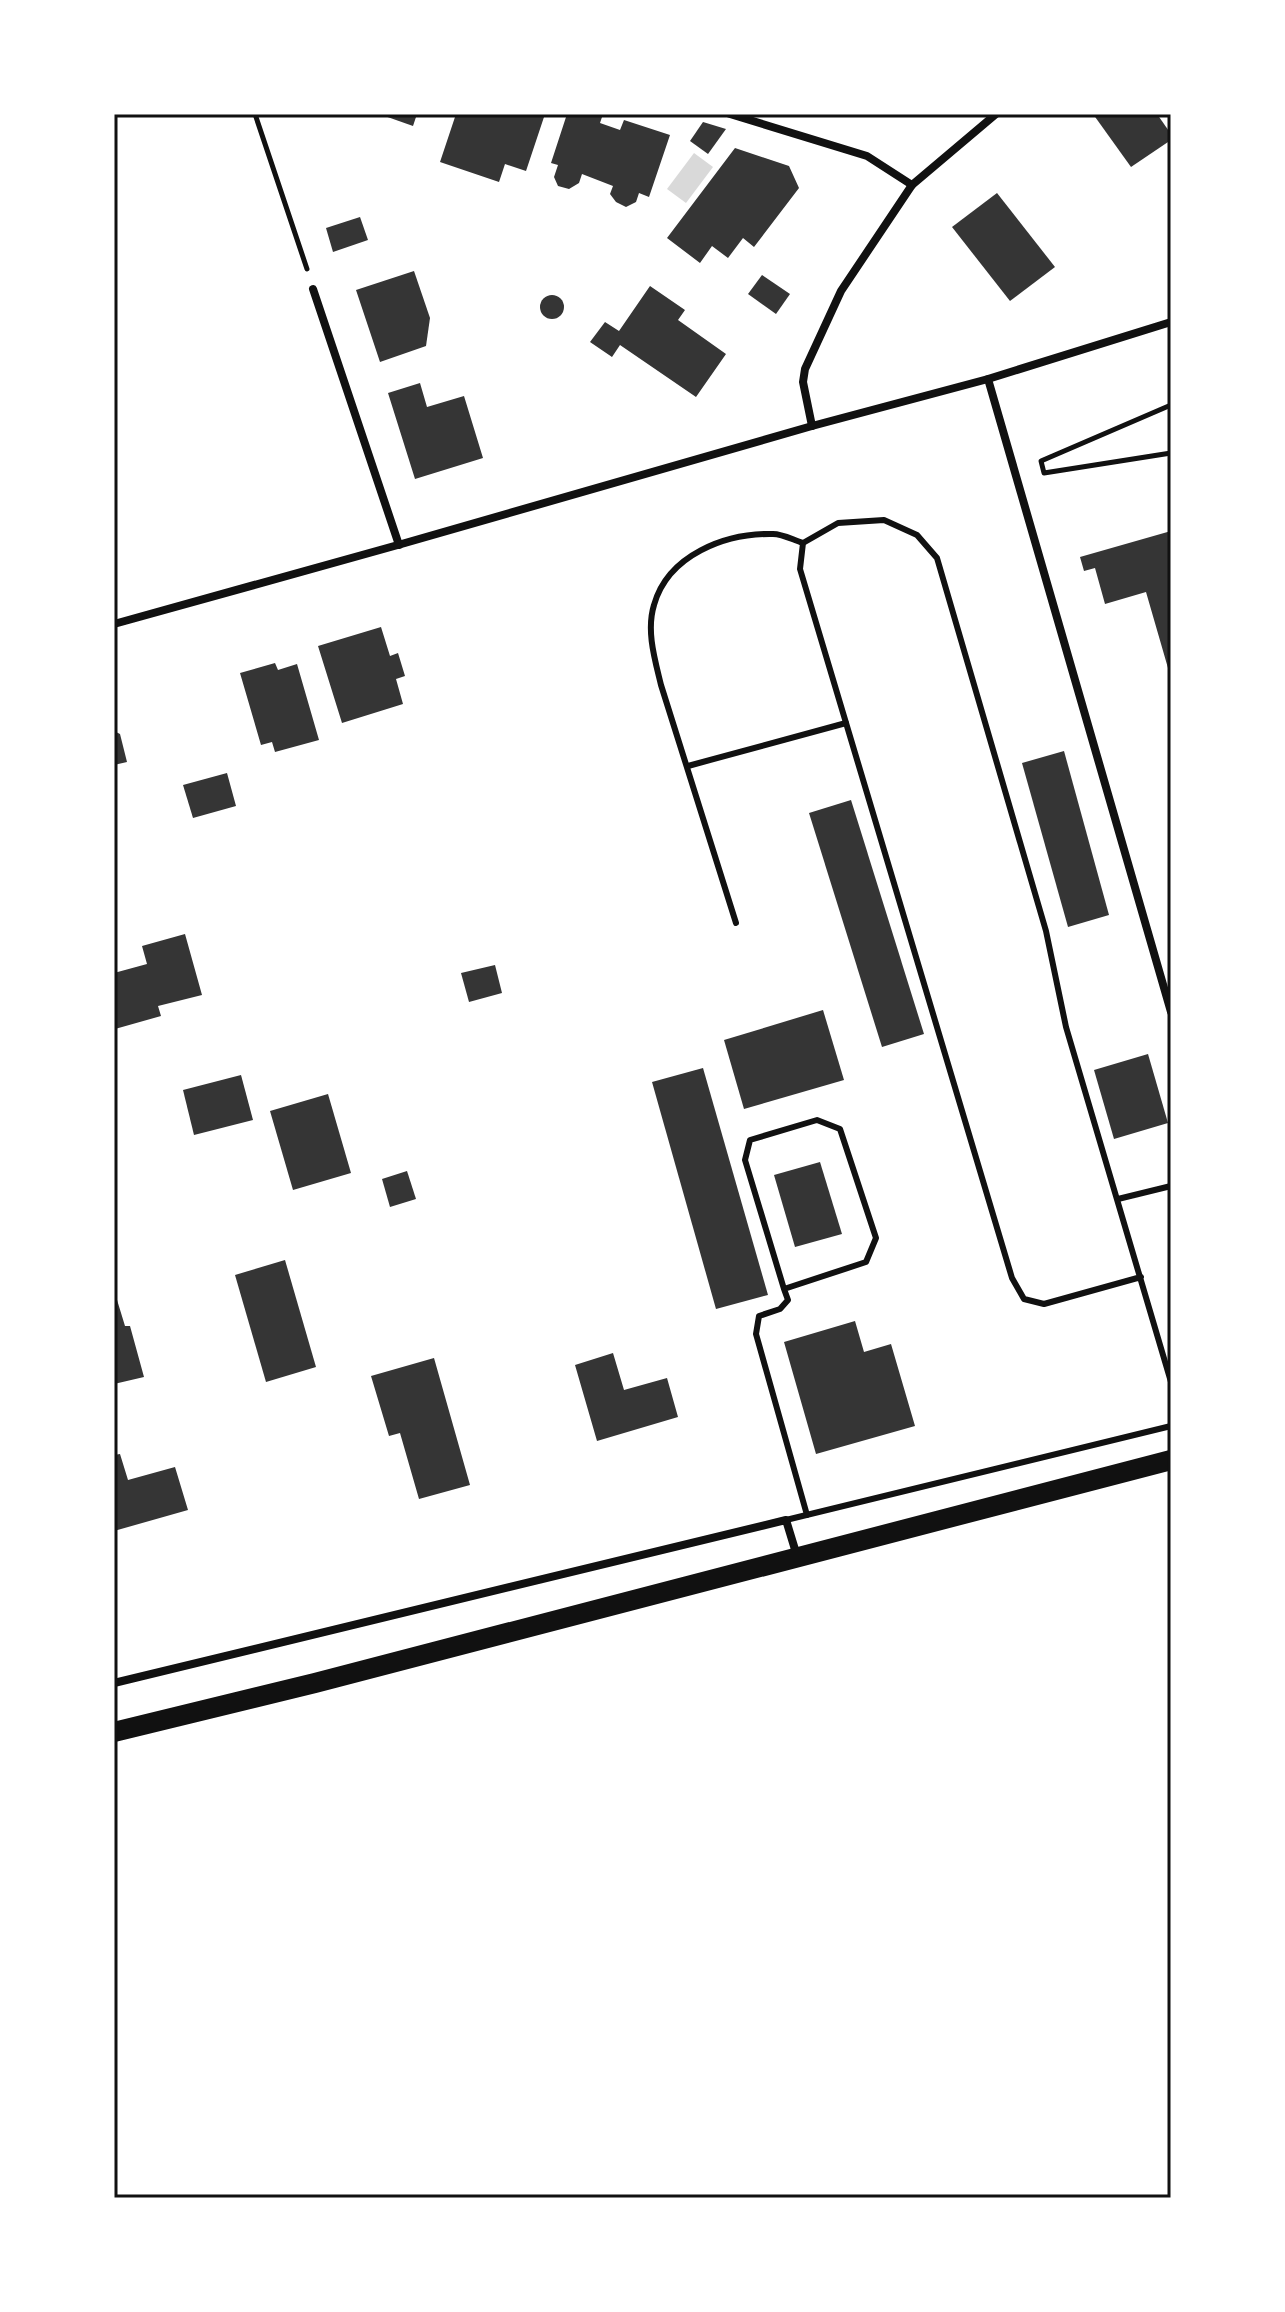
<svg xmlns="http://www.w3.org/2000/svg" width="1285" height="2312" font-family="Inter,sans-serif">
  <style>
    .water { fill: #d9d9d9 }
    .building { fill: #353535 }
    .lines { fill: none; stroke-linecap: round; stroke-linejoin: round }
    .path { stroke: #111; stroke-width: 5 }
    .service { stroke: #111; stroke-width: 6 }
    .minor { stroke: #111; stroke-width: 8 }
    .primary { stroke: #111; stroke-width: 20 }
    .neatline { fill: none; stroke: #111; stroke-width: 3 }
  </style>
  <rect width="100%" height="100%" fill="#fff"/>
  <path class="water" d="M 694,153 L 713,167 L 686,203 L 667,189 Z"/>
  <g class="building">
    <path d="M 379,114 L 417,114 L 413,126 Z"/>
    <path d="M 456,114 L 545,114 L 526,171 L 505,164 L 499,182 L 440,162 Z"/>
    <path d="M 567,114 L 603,114 L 600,123 L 620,130 L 624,120 L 670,135 L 649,197 L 639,193 L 636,202 L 626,207 L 616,202 L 610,194 L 613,186 L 582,174 L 579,183 L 569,189 L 558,186 L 554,177 L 558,165 L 551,163 Z"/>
    <path d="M 1093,114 L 1157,114 L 1171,134 L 1171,140 L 1131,167 Z"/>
    <path d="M 703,122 L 726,129 L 708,154 L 690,141 Z"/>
    <path d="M 735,148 L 789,166 L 799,188 L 754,247 L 743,238 L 728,258 L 712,246 L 700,263 L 667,238 Z"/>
    <path d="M 997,193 L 1055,267 L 1010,301 L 952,227 Z"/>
    <path d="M 360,217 L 368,240 L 333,252 L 326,228 Z"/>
    <path d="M 414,271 L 430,318 L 426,346 L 380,362 L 356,290 Z"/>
    <path d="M 762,275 L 790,294 L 776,314 L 748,294 Z"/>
    <path d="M 650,286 L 685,310 L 678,320 L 726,354 L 696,397 L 620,345 L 612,357 L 590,342 L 605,322 L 619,331 Z"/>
    <circle cx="552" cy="307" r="12"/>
    <path d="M 420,383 L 427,407 L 464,396 L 483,458 L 415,479 L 388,393 Z"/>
    <path d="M 1171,531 L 1171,675 L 1170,675 L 1146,592 L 1105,604 L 1095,568 L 1084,571 L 1080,557 Z"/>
    <path d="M 381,627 L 390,656 L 398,653 L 405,676 L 396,679 L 403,704 L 342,723 L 318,646 Z"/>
    <path d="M 275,663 L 278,670 L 297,664 L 319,740 L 275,752 L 272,742 L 261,745 L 240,673 Z"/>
    <path d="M 114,731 L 120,734 L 127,762 L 114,765 Z"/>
    <path d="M 1064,751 L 1109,915 L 1068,927 L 1022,763 Z"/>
    <path d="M 227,773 L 236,806 L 193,818 L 183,785 Z"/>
    <path d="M 851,800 L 924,1034 L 882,1047 L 809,813 Z"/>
    <path d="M 185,934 L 202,995 L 158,1006 L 161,1016 L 115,1029 L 114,973 L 147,964 L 142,946 Z"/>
    <path d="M 495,965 L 502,993 L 469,1002 L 461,973 Z"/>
    <path d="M 823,1010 L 844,1080 L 744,1109 L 724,1040 Z"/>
    <path d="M 1148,1054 L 1168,1123 L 1114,1139 L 1094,1070 Z"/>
    <path d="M 703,1068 L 768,1295 L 716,1309 L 652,1082 Z"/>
    <path d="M 241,1075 L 253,1120 L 194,1135 L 183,1090 Z"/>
    <path d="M 328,1094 L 351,1173 L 293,1190 L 270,1111 Z"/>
    <path d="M 820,1162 L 842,1234 L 795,1247 L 774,1175 Z"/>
    <path d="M 407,1171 L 416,1199 L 390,1207 L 382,1179 Z"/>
    <path d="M 285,1260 L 316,1367 L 266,1382 L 235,1275 Z"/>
    <path d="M 114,1290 L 125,1326 L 130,1326 L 144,1377 L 114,1384 Z"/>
    <path d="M 855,1321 L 864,1352 L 891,1344 L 915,1426 L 816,1454 L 784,1342 Z"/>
    <path d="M 613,1353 L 624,1390 L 667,1378 L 678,1417 L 597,1441 L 575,1365 Z"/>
    <path d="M 434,1358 L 470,1485 L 419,1499 L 400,1433 L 389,1436 L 371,1376 Z"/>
    <path d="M 120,1454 L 128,1480 L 175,1467 L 188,1510 L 114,1531 L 114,1455 Z"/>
  </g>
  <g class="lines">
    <g class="path">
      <path d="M 255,114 L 307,269"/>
      <path d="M 1171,405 L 1041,461 L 1044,473 L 1171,453"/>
    </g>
    <g class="service">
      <path d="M 688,766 L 846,723"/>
      <path d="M 736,923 L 661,685 C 655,660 646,631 654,605 C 668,555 725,533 773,534 C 783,534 793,540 803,543"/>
      <path d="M 1118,1199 L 1171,1186"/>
      <path d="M 1141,1277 L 1044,1304 L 1024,1299 L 1012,1278 L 800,569 L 803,543 L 838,523 L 884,520 L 917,535 L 937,558 L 1046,931 L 1066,1027 L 1171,1382"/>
      <path d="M 784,1289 L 866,1262 L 876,1238 L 840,1129 L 817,1120 L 750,1140 L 745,1160 L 784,1289 L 788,1300 L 780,1309 L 759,1316 L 756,1334 L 807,1515"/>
      <path d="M 786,1520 L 1171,1426"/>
    </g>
    <g class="minor">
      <path d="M 730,114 L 867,156 L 912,185"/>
      <path d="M 313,289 L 399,545"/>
      <path d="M 988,379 L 1171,1012"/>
      <path d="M 812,426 L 803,382 L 805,369 L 841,291 L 912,185 L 996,114"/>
      <path d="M 114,624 L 405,543 L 812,426 L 988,379 L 1171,322"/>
      <path d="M 114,1683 L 786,1520 L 797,1556"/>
    </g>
    <path class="primary" d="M 114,1732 L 315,1683 L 1171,1460"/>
  </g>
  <rect width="1285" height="2312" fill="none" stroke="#ffffff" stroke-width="232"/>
  <rect x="116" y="116" width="1053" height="2080" class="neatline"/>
</svg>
